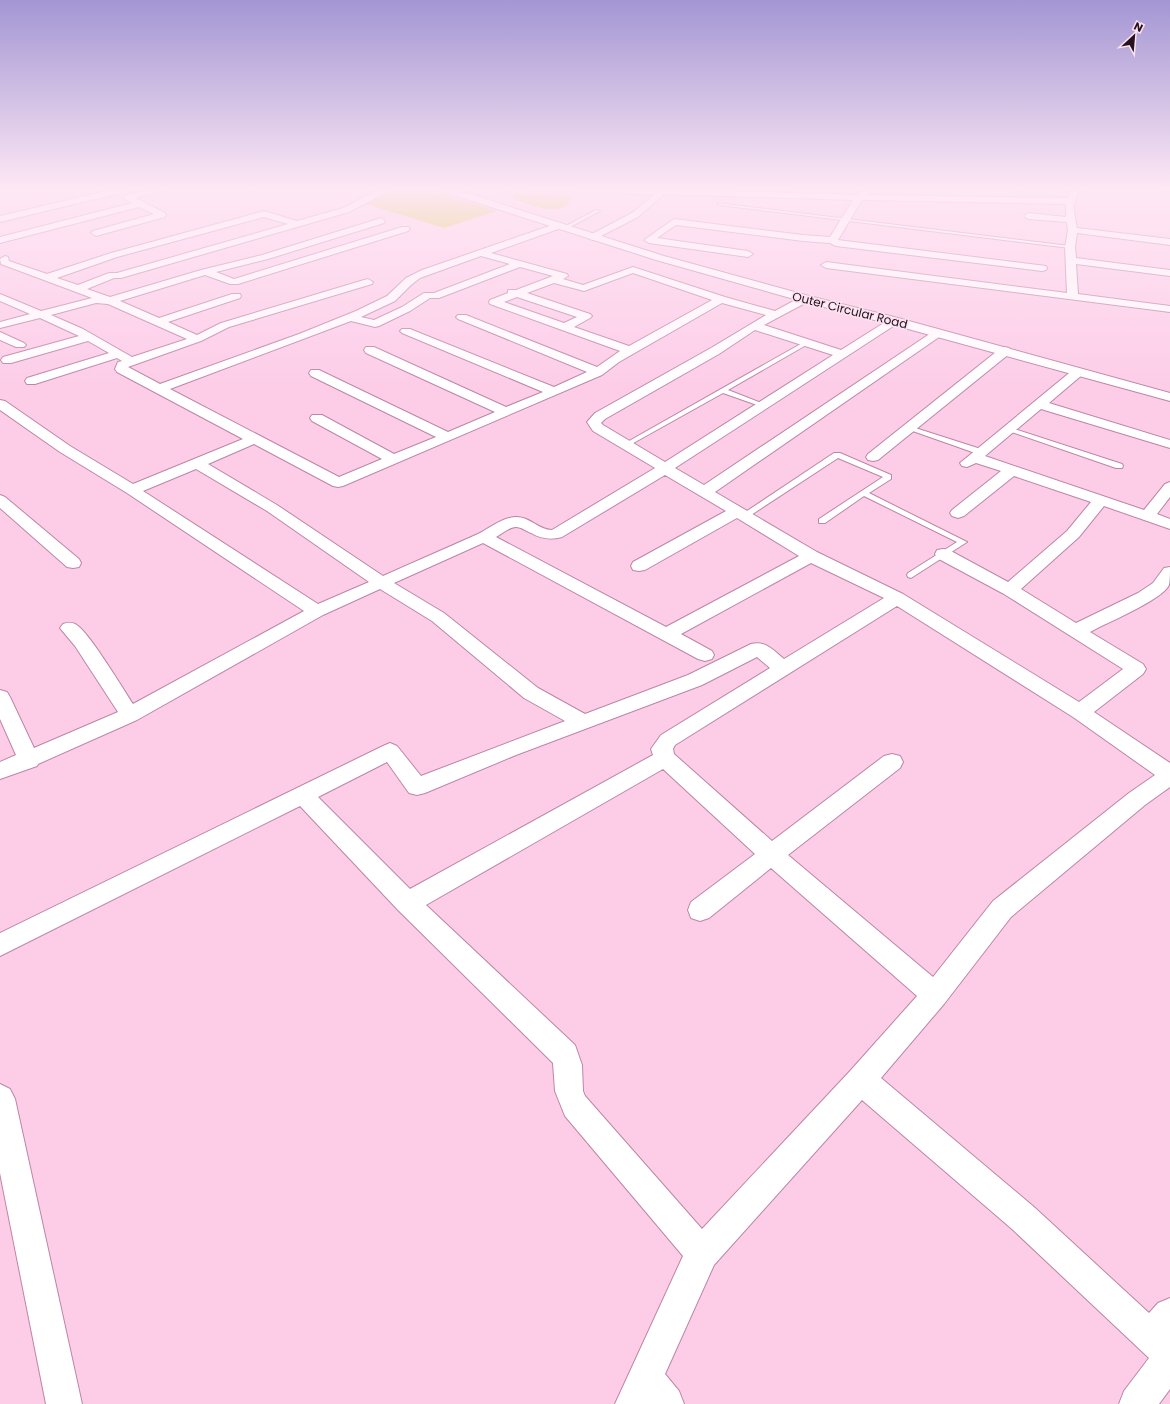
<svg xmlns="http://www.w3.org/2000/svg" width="1170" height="1404" font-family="Poppins,sans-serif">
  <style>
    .green { fill: #d4c52a }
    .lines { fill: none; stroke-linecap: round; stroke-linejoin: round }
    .lane-casing { stroke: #bc85a6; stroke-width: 2 }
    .street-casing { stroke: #bc85a6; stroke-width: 2 }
    .secondary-casing { stroke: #bc85a6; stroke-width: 2 }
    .lane { fill: #fff; fill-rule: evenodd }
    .street { fill: #fff; fill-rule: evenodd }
    .secondary { fill: #fff; fill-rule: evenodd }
    .labels { text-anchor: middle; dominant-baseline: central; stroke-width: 3.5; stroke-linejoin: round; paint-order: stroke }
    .far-street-label { font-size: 12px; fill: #26111e; stroke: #fbe2f0 }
  </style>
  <rect width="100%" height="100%" fill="#fdcde8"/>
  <g class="green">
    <path d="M 391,188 L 432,191 L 497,211 L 444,228 L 369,205 L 358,204 Z"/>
    <path d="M 517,193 C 526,192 565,193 571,198 C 564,220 528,204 515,200 L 512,196 Z"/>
  </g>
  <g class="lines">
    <defs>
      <g id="lane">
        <path d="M 717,203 L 1070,246 L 1072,247 L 1070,248 L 719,205 Z"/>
        <path d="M 596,210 L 600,211 L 566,229 L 562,228 Z"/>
        <path d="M 806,341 L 809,343 L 808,344 L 728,390 L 764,404 L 764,406 L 760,406 L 723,393 L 628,446 L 622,445 Z"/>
        <path d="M 909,426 L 984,450 L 985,452 L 984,454 L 978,454 L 907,429 L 907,427 Z"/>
        <path d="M 1008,427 L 1122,464 L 1123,466 L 1122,468 L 1116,468 L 1006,430 L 1005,429 Z"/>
        <path d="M 834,453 L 840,453 L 891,475 L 891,479 L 869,493 L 967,542 L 911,578 L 908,577 L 907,575 L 908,573 L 957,542 L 864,496 L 825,523 L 819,523 L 819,519 L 883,477 L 838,458 L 748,517 L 745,517 L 741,515 Z"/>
      </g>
      <g id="street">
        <path d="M 119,188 L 134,188 L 133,190 L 0,222 L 0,216 Z"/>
        <path d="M 154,188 L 168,188 L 136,198 L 165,213 L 166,215 L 165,217 L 96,236 L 91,233 L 93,231 L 154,214 L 139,207 L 0,243 L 0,237 L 132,203 L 124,198 L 125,196 Z"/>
        <path d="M 383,188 L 394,188 L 349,212 L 121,278 L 114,278 L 87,289 L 110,297 L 201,270 L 262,255 L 378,219 L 381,218 L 385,221 L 384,223 L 268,259 L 216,272 L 234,279 L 402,227 L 408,227 L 410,229 L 408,231 L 238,284 L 230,284 L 205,275 L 120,301 L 159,318 L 232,294 L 240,294 L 241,296 L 240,298 L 168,322 L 197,335 L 221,323 L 364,280 L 368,279 L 373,282 L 372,284 L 229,327 L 201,341 L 128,367 L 160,384 L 299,334 L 356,311 L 387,296 L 406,278 L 422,270 L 558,223 L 561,224 L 563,226 L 561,228 L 491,253 L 567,274 L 568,276 L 563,279 L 583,285 L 633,267 L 725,297 L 775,311 L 801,297 L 809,297 L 810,299 L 809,301 L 764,325 L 841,350 L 890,319 L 898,319 L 900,321 L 898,323 L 675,468 L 704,485 L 934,331 L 942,331 L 944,333 L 942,335 L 715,492 L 817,552 L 903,594 L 1079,702 L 1123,669 L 1004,594 L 937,558 L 935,554 L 937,550 L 943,549 L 949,550 L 1008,582 L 1067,531 L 1091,502 L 1014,476 L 964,516 L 958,518 L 952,516 L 950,513 L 952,510 L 1001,471 L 976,463 L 967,467 L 962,466 L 960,463 L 1074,369 L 1082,369 L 1084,372 L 1082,375 L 1049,403 L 1170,440 L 1170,448 L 1041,409 L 985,456 L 1144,510 L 1165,484 L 1170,482 L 1170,497 L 1157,514 L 1170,519 L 1170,529 L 1104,506 L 1079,537 L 1021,589 L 1076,623 L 1138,593 L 1153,583 L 1164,568 L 1170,567 C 1170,572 1170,581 1169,585 C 1162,600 1106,623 1090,632 L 1143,664 L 1146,669 L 1143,674 L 1094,712 L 1170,763 L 1170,787 L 1145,805 L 1011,917 L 944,1004 L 881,1078 L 1034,1207 L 1149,1313 L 1158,1303 L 1170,1298 L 1170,1389 L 1159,1404 L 1119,1404 L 1124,1391 L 1149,1358 L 1012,1229 L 862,1100 L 714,1265 L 665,1374 L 679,1391 L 684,1404 L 615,1404 L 683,1256 L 565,1116 L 555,1091 L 553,1063 L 398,910 L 300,806 L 0,956 L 0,933 L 383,746 L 390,743 L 397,746 L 421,776 L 565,721 L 524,698 L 432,621 L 380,589 L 323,615 L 137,720 L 38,764 L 37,766 L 0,779 L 0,762 L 16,755 L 0,719 L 0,690 L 7,692 L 10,697 L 34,748 L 118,712 L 75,646 L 60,628 L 63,624 C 67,623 70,622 75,624 C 88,630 123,689 133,704 L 304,611 L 127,493 L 60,452 L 0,410 L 0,400 L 5,401 L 70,446 L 133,484 L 243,439 L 117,372 L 115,369 L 118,362 L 122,361 L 117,358 L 35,384 L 27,384 L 25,381 L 27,378 L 109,353 L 88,341 L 11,363 L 3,363 L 1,360 L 3,357 L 79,336 L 40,318 L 0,328 L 0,322 L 30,314 L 0,301 L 0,294 L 41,311 L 92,298 L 1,264 L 0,259 L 5,256 L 8,257 L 9,261 L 47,274 L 111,253 L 264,211 L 297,221 L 343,208 ZM 264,217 L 288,224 L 117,273 L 109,273 L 78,285 L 57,278 L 117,257 ZM 481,256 L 510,264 L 434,293 L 424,293 L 402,307 L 374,320 L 361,317 L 395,301 L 411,285 L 420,278 ZM 520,267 L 553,276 L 516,290 L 508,290 L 508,293 L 490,300 L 489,302 L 490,304 L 620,351 L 597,367 L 466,315 L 458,315 L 456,317 L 458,319 L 587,372 L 554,387 L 410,329 L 402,329 L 400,331 L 402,333 L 543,392 L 506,407 L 374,347 L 366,347 L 364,350 L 366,353 L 495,412 L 448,432 L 319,370 L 311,370 L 309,373 L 311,376 L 436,437 L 394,454 L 322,415 L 312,415 L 310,418 L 312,421 L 382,459 L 339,477 L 170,389 L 351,321 L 375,327 L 379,326 L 410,311 L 430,298 L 439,298 ZM 633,273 L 712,300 L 629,346 L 574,327 L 590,318 L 592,316 L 590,314 L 527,293 L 554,283 L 584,291 ZM 517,297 L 577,317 L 564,323 L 504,302 ZM 96,303 L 108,304 L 187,339 L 132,357 L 83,329 L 51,315 ZM 722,303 L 766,315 L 711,348 L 595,413 L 587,422 L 593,431 L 655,468 L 552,530 C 539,530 529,516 515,517 C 501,518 490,528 478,534 C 447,548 414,562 383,576 L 277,505 L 208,464 L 254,444 L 333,486 L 338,487 L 343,486 L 602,375 L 619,362 ZM 755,330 L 833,355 L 665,462 L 603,425 L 601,423 L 605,419 L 719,354 ZM 196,469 L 267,511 L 369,582 L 318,604 L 143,491 ZM 665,475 L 726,511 L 633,562 L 631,566 L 633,570 L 639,571 L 645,570 L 737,518 L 799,556 L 666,627 L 496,537 C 502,534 509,527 516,527 C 521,527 526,531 531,533 C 541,539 551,540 562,537 ZM 483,543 L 698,659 L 705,661 L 712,659 L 714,655 L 712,651 L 681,634 L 811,563 L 884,598 L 784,659 C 774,651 765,640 751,644 L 688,675 L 585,714 L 538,688 L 444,613 L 394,583 ZM 897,606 L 1073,717 L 1155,775 L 1129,793 L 993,901 L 933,977 L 788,855 L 900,768 L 903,762 L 900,756 L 892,754 L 884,756 L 772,841 L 674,754 L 673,749 L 675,745 ZM 757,657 L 770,668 L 661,735 L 651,749 L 653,755 L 410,889 L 318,797 L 387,762 L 409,793 L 417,795 L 425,793 L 516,755 L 702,685 ZM 663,769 L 755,854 L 691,902 L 688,910 L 691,918 L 700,921 L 709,918 L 771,868 L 917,996 L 851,1070 L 702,1229 L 585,1096 L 583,1091 L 582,1065 L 575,1045 L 426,905 Z"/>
        <path d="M 525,188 L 626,188 L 857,195 L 867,189 L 871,191 L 867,195 L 1067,198 L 1073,188 L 1081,188 C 1072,204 1073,210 1077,228 L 1170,239 L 1170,245 L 1077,233 L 1075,247 L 1076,258 L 1170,270 L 1170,276 L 1076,264 L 1078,294 L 1170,306 L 1170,312 L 826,268 L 821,265 L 826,262 L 1067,293 L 1065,247 L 1068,230 L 1067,222 L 1028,219 L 1024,216 L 1028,213 L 1066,217 L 1066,204 L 862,200 L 838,240 L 1046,266 L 1047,268 L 1046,270 L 1042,271 L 836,246 L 830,243 L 803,241 L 676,225 L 657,238 L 748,251 L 753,254 L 748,257 L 649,243 L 644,240 L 674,219 L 803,235 L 830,237 L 853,200 L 664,194 L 638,217 L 593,240 L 590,239 L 588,237 L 590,235 L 632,213 L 655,194 L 529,190 Z"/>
        <path d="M 0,332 L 24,343 L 26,345 L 24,347 L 16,347 L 0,340 Z"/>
        <path d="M 1005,347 L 1009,348 L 1011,351 L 1009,354 L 878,460 L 873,461 L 868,460 L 866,457 L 868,454 L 1001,348 Z"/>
        <path d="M 0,495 L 5,497 L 79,559 L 81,563 L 79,567 L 73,568 L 67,567 L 0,508 Z"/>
        <path d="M 0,1084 L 10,1089 L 15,1099 L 82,1404 L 46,1404 L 0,1173 Z"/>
      </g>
      <g id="secondary">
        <path d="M 437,188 L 451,188 L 664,256 L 809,296 L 898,318 L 1170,393 L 1170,401 L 890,324 L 801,301 L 656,260 L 438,190 Z"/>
        <path d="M 1165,188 L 1170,188 L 1170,191 L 1166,190 Z"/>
      </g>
    </defs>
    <use href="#lane" class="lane-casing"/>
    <use href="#street" class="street-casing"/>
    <use href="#secondary" class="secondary-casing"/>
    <use href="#lane" class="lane"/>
    <use href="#street" class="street"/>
    <use href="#secondary" class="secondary"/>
  </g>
  <linearGradient id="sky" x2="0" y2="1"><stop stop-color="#a396d3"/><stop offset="0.49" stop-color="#fee8f5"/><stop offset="1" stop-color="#fee8f5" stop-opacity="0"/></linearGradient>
  <rect width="1170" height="385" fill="url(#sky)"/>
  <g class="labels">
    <g class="far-street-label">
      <text transform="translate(850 310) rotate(14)">Outer Circular Road</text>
    </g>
  </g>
  <g transform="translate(1134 36) rotate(26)" stroke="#fbe2f0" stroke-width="3" paint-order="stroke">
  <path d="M0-3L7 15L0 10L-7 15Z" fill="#26111e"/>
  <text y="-6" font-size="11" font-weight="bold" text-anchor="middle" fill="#26111e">N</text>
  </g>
</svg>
